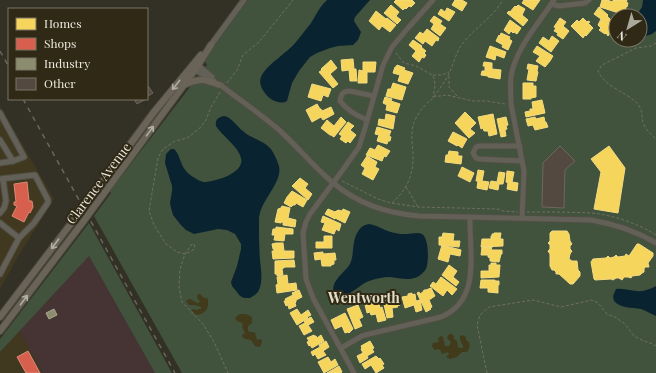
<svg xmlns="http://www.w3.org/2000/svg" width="656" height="373" font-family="'Playfair Display',serif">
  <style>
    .built { fill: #403920 }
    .industrial { fill: #463434 }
    .green { fill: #42533d; fill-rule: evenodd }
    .sand { fill: #413a1b }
    .water { fill: #0a2330 }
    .homes { fill: #f6d55c; stroke: #f3db82 }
    .shops { fill: #d6604d; stroke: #dd8978 }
    .industry { fill: #8c8c6e; stroke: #a9a88f }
    .building { fill: #534941; stroke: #6d6760 }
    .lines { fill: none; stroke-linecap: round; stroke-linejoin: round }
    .minor-casing { stroke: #514e44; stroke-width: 7 }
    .major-casing { stroke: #514e44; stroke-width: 8 }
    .path { stroke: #706e66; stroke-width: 1; stroke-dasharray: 3 2; stroke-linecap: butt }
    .minor { stroke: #636058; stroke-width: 5 }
    .major { stroke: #6a6458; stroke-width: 6 }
    .rail { stroke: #68665d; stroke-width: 1.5; stroke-dasharray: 5 5; stroke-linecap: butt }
    .minor-bridge-casing { stroke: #514e44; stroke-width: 7; stroke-linecap: butt }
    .major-bridge-casing { stroke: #514e44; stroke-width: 8; stroke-linecap: butt }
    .minor-bridge { stroke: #636058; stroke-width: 5 }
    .major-bridge { stroke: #6a6458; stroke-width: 6 }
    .oneway { stroke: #b2ada1 }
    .labels { text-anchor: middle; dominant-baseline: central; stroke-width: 4; stroke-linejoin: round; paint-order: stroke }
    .street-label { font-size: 13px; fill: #ece8dc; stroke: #2f2916 }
    .neighbourhood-label { font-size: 14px; font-weight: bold; fill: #e5ddc5; stroke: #2f2916 }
  </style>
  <rect width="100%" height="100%" fill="#333025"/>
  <g class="built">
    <path d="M 0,106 L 54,199 L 19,255 L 0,289 Z"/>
    <path d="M 19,331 L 43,373 L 0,373 L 0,352 Z"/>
  </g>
  <path class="industrial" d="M 89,256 L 155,373 L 43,373 L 19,331 Z"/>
  <g class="green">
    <path d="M 248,0 L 656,0 L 656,373 L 182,373 L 94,216 L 111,193 L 110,191 L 207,65 L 205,61 L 206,57 ZM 616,16 L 640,16 L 640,40 L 616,40 Z"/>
    <path d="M 89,223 L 172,373 L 155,373 L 89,256 L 0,352 L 0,339 Z"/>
  </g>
  <g class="sand">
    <path d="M 198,294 L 200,294 L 204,298 L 207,298 L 208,300 C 209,309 205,314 196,315 L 193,312 L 192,309 L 193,309 L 197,310 L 199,309 L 201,309 L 201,307 C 197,305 193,305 189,305 L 186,301 L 187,300 L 190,299 L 197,303 L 199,303 L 200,301 L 197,298 Z"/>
    <path d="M 240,314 L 246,314 L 252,317 L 252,323 L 248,326 L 248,331 L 251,332 L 254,332 L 255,333 L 257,340 L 261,339 L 262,342 L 260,347 L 255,346 L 251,340 L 246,339 L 243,338 L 242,335 L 245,333 L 242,327 L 243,325 L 242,323 L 237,321 L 235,318 Z"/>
    <path d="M 449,334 L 452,334 L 454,336 L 454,339 L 457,341 L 458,347 L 460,348 L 463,348 L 463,346 L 460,340 L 460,336 L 462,335 L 466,337 L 466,340 L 468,341 L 470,345 L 468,351 L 466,352 L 462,352 L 457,357 L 450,359 L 446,357 L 449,354 L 448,352 L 442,354 L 440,350 L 438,349 L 435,350 L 433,348 L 432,346 L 433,343 L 439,342 L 438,338 L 441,336 L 443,337 L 445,346 L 449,346 L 451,342 L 447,338 Z"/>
  </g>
  <g class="water">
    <path d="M 327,0 L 370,0 L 355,17 L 354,21 L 361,32 L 358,40 L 353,45 L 338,46 L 330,48 L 317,53 L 310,57 L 299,71 L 292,83 L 287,101 C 275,108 256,89 261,77 C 266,65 287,53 296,42 C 301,36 306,29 311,23 C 316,15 320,6 327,0 Z"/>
    <path d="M 643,0 L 656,0 L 656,31 L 652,34 L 640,38 L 640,16 L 636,16 L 642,7 Z"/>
    <path d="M 224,116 C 232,117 237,127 243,131 C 250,138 262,140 269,147 C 274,152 277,160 279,166 C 283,183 259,201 259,220 C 259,233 259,246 260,260 C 261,269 263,281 259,290 C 257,294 254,296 250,298 L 244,298 L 240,296 L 232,286 L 231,282 L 237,266 L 241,249 L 241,244 L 235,234 L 227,230 L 218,229 L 194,234 L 186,230 L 180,224 L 173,215 L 171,208 L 170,203 L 172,191 L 172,186 L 165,163 L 166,154 L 171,149 L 174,149 C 178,153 179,157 181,162 C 183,169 189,175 195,178 C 197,180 201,181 203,182 C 215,182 245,173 241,158 C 238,146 222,136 216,126 C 215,120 218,117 224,116 Z"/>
    <path d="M 369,224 C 378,225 386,232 395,233 C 398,234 403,234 407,234 C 412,234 417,232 422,234 C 429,238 429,262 426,269 C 424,272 420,276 417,277 C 409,281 398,278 390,277 C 383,277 375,279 369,281 C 358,285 346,302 334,293 C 330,283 342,274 348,267 C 356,257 350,242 359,230 C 362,226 364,225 369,224 Z"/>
    <path d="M 656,286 L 656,316 C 651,314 647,311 641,309 C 631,307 621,309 614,301 L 613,296 L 616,289 C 623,288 630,291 637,291 C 644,292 650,289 656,286 Z"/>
  </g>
  <g class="homes">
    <path d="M 396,0 L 412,0 L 415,3 L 411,7 L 409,6 L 406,9 L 405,8 L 403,10 L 394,2 Z"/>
    <path d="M 455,0 L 462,0 L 467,3 L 462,11 L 452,5 Z"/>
    <path d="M 524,0 L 540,0 L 533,10 L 522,3 Z"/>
    <path d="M 602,0 L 607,0 L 613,2 L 613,0 L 627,0 L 626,2 L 628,3 L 627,7 L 625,7 L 626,8 L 625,15 L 600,7 Z"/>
    <path d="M 391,5 L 399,12 L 396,16 L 401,20 L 397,24 L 384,13 Z"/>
    <path d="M 518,5 L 525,9 L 522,15 L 528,20 L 523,26 L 507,13 L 509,11 L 510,12 L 515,6 L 516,7 Z"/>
    <path d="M 599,7 L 608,15 L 607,16 L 614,23 L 612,26 L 613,27 L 611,30 L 612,31 L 608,36 L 606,33 L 605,34 L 599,30 L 601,28 L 598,25 L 601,19 L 594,14 Z"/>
    <path d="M 447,8 L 455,12 L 449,21 L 438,14 L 441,9 L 445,12 Z"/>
    <path d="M 376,11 L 386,19 L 387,18 L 396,25 L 390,32 L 382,26 L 379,30 L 369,21 Z"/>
    <path d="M 434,16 L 442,21 L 440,24 L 446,28 L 440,36 L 431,29 L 434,24 L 430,21 Z"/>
    <path d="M 560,18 L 566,22 L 563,26 L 569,31 L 563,39 L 557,35 L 558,33 L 554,31 L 556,28 L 554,27 Z"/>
    <path d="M 583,18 L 587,22 L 588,21 L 590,22 L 588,23 L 593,28 L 586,36 L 585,35 L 583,38 L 571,26 L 577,20 L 579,22 Z"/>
    <path d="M 510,20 L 521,28 L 517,34 L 514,32 L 513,33 L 511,31 L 509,34 L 504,30 Z"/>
    <path d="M 427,29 L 439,38 L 438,41 L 436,40 L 432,46 L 425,41 L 423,44 L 415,38 L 420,32 L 423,34 Z"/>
    <path d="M 501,33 L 510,37 L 509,39 L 512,41 L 508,50 L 502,47 L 503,45 L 496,41 L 499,35 L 500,36 Z"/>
    <path d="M 552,36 L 559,41 L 551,52 L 539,43 L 543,37 L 549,41 Z"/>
    <path d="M 413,40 L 422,46 L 421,47 L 426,51 L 424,53 L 426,55 L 424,58 L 422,57 L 419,62 L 412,56 L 416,51 L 409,45 Z"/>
    <path d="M 490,46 L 506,52 L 504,58 L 496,55 L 495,60 L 486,57 Z"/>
    <path d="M 537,46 L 553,56 L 550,61 L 545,67 L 536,61 L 540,56 L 533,52 Z"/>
    <path d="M 353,59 L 354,69 L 356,69 L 357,81 L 350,81 L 349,70 L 342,71 L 341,60 Z"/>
    <path d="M 331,60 L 337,68 L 330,74 L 338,84 L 333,88 L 319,72 L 322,70 L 321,69 Z"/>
    <path d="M 363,62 L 376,62 L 375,72 L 367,72 L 367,83 L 358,83 L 359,70 L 363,71 Z"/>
    <path d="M 484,62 L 492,63 L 492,69 L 501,70 L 500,79 L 488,77 L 488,76 L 481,75 L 482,71 L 485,71 L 485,66 L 483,66 Z"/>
    <path d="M 528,64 L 538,66 L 537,71 L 538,72 L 536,81 L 527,80 L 529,69 L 527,69 Z"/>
    <path d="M 397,65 L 405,68 L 404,70 L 413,73 L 408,84 L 398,81 L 400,75 L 393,73 L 395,67 L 396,67 Z"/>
    <path d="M 393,83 L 406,87 L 402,100 L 386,96 L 388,89 L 391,89 Z"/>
    <path d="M 523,83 L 533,83 L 533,86 L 536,86 L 536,97 L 531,98 L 531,99 L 523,99 Z"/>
    <path d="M 312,84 L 331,89 L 328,97 L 323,95 L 321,101 L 308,97 Z"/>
    <path d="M 385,97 L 392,99 L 391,101 L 400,104 L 397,113 L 386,110 L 387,105 L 383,103 Z"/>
    <path d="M 542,100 L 545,113 L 526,117 L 525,112 L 530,111 L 530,109 L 533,109 L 532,102 Z"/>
    <path d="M 317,104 L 320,109 L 321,109 L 322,111 L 331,107 L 334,114 L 323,120 L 321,117 L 312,122 L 306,110 Z"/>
    <path d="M 465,112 L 476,123 L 470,129 L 475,133 L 469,138 L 455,123 Z"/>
    <path d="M 386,114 L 395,116 L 393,129 L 378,125 L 379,119 L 385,120 Z"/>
    <path d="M 493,114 L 497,134 L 489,136 L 488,131 L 484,131 L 483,128 L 481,129 L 478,117 Z"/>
    <path d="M 341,117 L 346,122 L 334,137 L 331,135 L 330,135 L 321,128 L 327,120 L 334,126 Z"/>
    <path d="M 506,117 L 508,125 L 506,126 L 507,129 L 505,130 L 506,136 L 501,137 L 497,119 Z"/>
    <path d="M 535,117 L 536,119 L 544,117 L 545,122 L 546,122 L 548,127 L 535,130 L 533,125 L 528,126 L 526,119 Z"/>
    <path d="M 348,122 L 354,126 L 350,130 L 356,135 L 350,143 L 348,141 L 346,143 L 340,139 L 342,136 L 339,134 Z"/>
    <path d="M 377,127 L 391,131 L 389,136 L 391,137 L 390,141 L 388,141 L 387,144 L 377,141 L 379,135 L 375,134 Z"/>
    <path d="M 453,132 L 467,139 L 462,148 L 458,145 L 457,146 L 448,141 Z"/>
    <path d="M 378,145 L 390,151 L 386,157 L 384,156 L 382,161 L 366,155 L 370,148 L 375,150 Z"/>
    <path d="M 609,146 L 625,168 L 618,213 L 594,209 L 601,172 L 591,159 Z"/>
    <path d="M 449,151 L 458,152 L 458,156 L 462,156 L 461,164 L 445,162 L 446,155 L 448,155 Z"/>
    <path d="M 367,156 L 377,162 L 375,167 L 379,169 L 373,180 L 362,174 L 365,168 L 361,165 Z"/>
    <path d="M 462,167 L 474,173 L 470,182 L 458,176 Z"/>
    <path d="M 478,170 L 484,171 L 482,181 L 489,182 L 487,190 L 477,188 L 478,181 L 476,181 Z"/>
    <path d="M 507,171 L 514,172 L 512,182 L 518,183 L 517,191 L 507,189 L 508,183 L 506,182 Z"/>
    <path d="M 499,172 L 505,173 L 503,184 L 499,184 L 498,190 L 489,188 L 491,181 L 497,182 Z"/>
    <path d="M 300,178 L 308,184 L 305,188 L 312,194 L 308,200 L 292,186 Z"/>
    <path d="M 292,191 L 307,200 L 303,207 L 296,203 L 295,205 L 293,205 L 291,207 L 284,203 L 287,197 Z"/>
    <path d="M 282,206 L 290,208 L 288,218 L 296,220 L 295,227 L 283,225 L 283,222 L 281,222 L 281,223 L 275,222 L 278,209 L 281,208 Z"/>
    <path d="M 328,209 L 335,212 L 336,211 L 337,211 L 338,210 L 342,211 L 343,209 L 350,212 L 345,223 L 335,218 L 335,219 L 325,214 Z"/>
    <path d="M 323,216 L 341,224 L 339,231 L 336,229 L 334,234 L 322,230 L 325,223 L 321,222 Z"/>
    <path d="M 276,227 L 293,229 L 293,234 L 285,234 L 284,241 L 274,240 L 275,235 L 272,235 L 273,229 L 276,229 Z"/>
    <path d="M 552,231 L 567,231 L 569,234 L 570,241 L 572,244 L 570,246 L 570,249 L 572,251 L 570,254 L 569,259 L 572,261 L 577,261 L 578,270 L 580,272 L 580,276 L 573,284 L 570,284 L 559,274 L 556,274 L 556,272 L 554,270 L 552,270 L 550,266 L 550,254 L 548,251 L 550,249 L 550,245 L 548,243 L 550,241 L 550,233 Z"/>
    <path d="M 443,233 L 454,234 L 453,241 L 460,241 L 459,247 L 439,245 L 439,237 L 442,237 Z"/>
    <path d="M 494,233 L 501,233 L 500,239 L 503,239 L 503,246 L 481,247 L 482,239 L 491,239 L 491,236 L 492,236 L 492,234 L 494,234 Z"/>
    <path d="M 324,236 L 332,236 L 332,248 L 316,248 L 316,242 L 324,242 Z"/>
    <path d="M 276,243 L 283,243 L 284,251 L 294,251 L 294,258 L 273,259 L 272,251 L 274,251 L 274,249 L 273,249 L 272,244 Z"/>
    <path d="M 637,244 L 639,244 L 653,253 L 653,256 L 648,263 L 649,267 L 645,267 L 644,269 L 644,272 L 642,273 L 640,275 L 632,276 L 631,278 L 628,277 L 624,277 L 622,280 L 619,278 L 616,278 L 613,280 L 611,279 L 595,280 L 594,279 L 591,262 L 593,259 L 606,258 L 608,256 L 610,258 L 614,257 L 616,255 L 618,257 L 625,256 L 626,254 L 629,256 Z"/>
    <path d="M 442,245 L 461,250 L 460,256 L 450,254 L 448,262 L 438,259 Z"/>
    <path d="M 482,247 L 492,247 L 491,250 L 502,250 L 502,254 L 501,254 L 499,262 L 490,261 L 490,258 L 488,257 L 488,255 L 481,255 Z"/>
    <path d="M 323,252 L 323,254 L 335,253 L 336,260 L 334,260 L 334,264 L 331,265 L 331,266 L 322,266 L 321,259 L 315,260 L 314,253 Z"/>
    <path d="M 294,260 L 295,267 L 285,267 L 282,269 L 283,275 L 277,276 L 277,274 L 275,274 L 275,261 Z"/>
    <path d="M 491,263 L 496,263 L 496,265 L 500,265 L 499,277 L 481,278 L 481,271 L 489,271 L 489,265 L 491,265 Z"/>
    <path d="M 449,265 L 457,271 L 453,277 L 459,282 L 456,286 L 442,275 Z"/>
    <path d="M 287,275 L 288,284 L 296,283 L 297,290 L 277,293 L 276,285 L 278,284 L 277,277 Z"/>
    <path d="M 441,277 L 457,289 L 452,295 L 447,290 L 443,296 L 430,286 L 433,282 L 436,284 Z"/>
    <path d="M 481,280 L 495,280 L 495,281 L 499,281 L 499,285 L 498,285 L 498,293 L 488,292 L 488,288 L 480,288 Z"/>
    <path d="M 431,288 L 435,296 L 429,300 L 432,307 L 430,308 L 431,309 L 426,312 L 417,293 L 419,292 L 420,294 L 423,292 L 424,290 L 426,290 Z"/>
    <path d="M 299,290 L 302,297 L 296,300 L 296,302 L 295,303 L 296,306 L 289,309 L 288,305 L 286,306 L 284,301 L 286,301 L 285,299 L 293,295 L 292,293 Z"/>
    <path d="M 412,293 L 412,295 L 415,294 L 416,301 L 420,300 L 422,310 L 416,312 L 414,305 L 405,308 L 402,297 L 408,296 L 408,294 Z"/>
    <path d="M 398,297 L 400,305 L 397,306 L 398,307 L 392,308 L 393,317 L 387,318 L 383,300 Z"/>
    <path d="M 378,299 L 380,308 L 382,307 L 386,320 L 378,322 L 376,314 L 371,315 L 370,312 L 367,313 L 365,305 L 368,305 L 368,302 Z"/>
    <path d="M 358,305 L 363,317 L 359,319 L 362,326 L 355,329 L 347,309 Z"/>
    <path d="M 297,309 L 301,315 L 308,310 L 311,315 L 307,317 L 308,318 L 297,325 L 290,313 Z"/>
    <path d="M 345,313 L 353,329 L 349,333 L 348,332 L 345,333 L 342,326 L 335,329 L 331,320 Z"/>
    <path d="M 311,317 L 314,322 L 308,325 L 312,331 L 304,335 L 299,326 L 305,323 L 304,321 Z"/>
    <path d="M 314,335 L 314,336 L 316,336 L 317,338 L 321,335 L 324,341 L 312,348 L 310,345 L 309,346 L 307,342 L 309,341 L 307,338 Z"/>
    <path d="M 326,341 L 329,347 L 323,351 L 326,355 L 318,359 L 315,354 L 313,356 L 311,352 L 320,347 L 319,345 Z"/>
    <path d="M 370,341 L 374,348 L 372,349 L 374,352 L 367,356 L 368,358 L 360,363 L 357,356 L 363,353 L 361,349 L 362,348 L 361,346 Z"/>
    <path d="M 376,356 L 379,359 L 380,358 L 384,364 L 382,365 L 384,368 L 376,373 L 371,365 L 365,369 L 362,364 Z"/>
    <path d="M 328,357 L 331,362 L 335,359 L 338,365 L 324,373 L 318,362 Z"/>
    <path d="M 339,366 L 342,372 L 340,373 L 327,373 Z"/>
  </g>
  <g class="shops">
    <path d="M 27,182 L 29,201 L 32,201 L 33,207 L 30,213 L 29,212 L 24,222 L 12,216 L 17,206 L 14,205 L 14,202 L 16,202 L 14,184 Z"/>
    <path d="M 28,351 L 40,373 L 26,373 L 17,357 Z"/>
  </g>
  <path class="industry" d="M 54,309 L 57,315 L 49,319 L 46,313 Z"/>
  <g class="building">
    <path d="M 148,86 L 153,93 L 148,96 L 147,87 Z"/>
    <path d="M 134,99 L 146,99 L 137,104 Z"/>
    <path d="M 560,146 L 575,161 L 565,170 L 564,208 L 542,207 L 543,163 Z"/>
  </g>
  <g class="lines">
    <defs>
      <g id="minor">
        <path d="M 551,4 L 559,6 L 585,3 L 589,0"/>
        <path d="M 211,45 L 244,0"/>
        <path d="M 195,63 L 212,77"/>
        <path d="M 192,68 L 214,81"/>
        <path d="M 227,90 C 244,103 262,115 278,129 C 297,146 313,166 332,182 C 358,204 386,213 419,216 L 591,220 C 615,224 636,231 656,243"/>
        <path d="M 0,113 L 24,157 L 13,161"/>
        <path d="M 367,120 C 357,116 347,110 340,101 C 341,94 343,91 350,91 L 374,96"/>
        <path d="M 0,140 L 13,161 L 0,163"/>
        <path d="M 520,146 L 479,146 L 476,147 L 473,153 L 476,158 L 479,159 L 522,161"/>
        <path d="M 0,179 L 35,175 L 48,200 L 48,202 L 47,204 L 34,223 L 19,238"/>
        <path d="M 0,213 L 4,208 L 6,201 L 3,179"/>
        <path d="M 522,218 L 524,171 L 511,104 C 511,94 510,85 511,76 C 516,48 539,23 554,0"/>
        <path d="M 0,223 L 19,238 L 0,274"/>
        <path d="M 341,348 L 362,336 L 369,334 L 441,317 C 482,300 469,252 470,217"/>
        <path d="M 354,373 L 313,298 L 306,279 L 303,233 L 306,222 L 310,214 L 342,171 L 359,147 L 365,128 L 383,65 L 392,47 L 408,28 L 433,0"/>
      </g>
      <g id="major">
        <path d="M 186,84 C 202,77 206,80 222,86"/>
        <path d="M 89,200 L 154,112 L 201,55"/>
        <path d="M 94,207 L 195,70 L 211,45"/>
        <path d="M 0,317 L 79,213"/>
        <path d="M 0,331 L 83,222"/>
      </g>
    </defs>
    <use href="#minor" class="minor-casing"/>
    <use href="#major" class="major-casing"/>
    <g class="path">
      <path d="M 656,43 L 651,46 L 636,48 L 602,65 L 598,71 C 604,86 625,92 636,102 C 645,112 640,116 644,125 C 647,131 652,135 656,139"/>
      <path d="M 396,53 L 404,63 L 416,66 L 432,75 L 434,78 L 435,86 L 433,97"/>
      <path d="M 433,75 L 442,75 L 449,72"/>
      <path d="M 449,76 L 449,87 L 457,96"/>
      <path d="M 227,83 L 237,70 L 243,55 L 259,42 L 293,0"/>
      <path d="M 220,92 L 211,107 L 206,120 L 199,129 L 187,138 L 175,141 L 163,149 L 158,158 L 149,211 L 154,225 L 166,244 L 177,252 L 185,254 L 193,250 L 195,247 L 194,244 L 191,245 L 185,254 L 180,269 L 179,287 L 182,302 L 203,324 L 214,342 L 228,373"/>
      <path d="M 433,97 L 447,95 L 473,101 L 487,101 L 505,104"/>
      <path d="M 342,181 L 378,199 L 391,203 L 419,207 L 498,209 L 503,211 L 518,212"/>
      <path d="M 406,187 L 418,207"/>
      <path d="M 392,203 C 407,190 414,174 413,154 C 412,141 410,129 416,118 C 420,110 426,104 432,99 C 437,93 442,86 446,79 C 453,68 455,53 463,43 C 476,27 492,18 503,0"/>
      <path d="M 527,212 C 549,212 571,212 592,213 C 613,215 639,224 656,235"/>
      <path d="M 487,373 L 477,325 L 480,315 L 489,307 L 533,300 L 561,307 L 592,300 L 598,303 L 607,314 L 615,317 L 625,324 L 634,336 L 644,341 L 653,344 L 656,346"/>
    </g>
    <use href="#minor" class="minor"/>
    <use href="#major" class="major"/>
    <g class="rail">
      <path d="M 0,51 L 9,67"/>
      <path d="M 23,99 L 175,373"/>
    </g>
    <defs>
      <path id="minor-bridge" d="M 222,86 L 227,90"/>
      <g id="major-bridge">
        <path d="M 79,213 L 89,200"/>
        <path d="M 83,222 L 94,207"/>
      </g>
    </defs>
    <use href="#minor-bridge" class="minor-bridge-casing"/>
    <use href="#major-bridge" class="major-bridge-casing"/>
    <use href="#minor-bridge" class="minor-bridge"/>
    <use href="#major-bridge" class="major-bridge"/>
  </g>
  <defs><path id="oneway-shaft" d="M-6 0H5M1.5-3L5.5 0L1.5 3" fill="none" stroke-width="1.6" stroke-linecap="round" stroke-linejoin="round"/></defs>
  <g class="oneway">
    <use href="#oneway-shaft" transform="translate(176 85) rotate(129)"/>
    <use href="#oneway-shaft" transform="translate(150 131) rotate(-54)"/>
    <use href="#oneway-shaft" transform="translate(55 244) rotate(127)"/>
    <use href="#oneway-shaft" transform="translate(24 300) rotate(-53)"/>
  </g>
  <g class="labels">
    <g class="street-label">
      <text transform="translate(98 183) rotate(-53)">Clarence Avenue</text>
    </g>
    <g class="neighbourhood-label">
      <text x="364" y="297">Wentworth</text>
    </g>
  </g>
  <rect x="8" y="8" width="140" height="92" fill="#2f2916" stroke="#7b7565"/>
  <rect x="16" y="18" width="20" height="12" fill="#f6d55c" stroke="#7b7565"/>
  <text x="44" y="28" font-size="12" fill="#ece8dc">Homes</text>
  <rect x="16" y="38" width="20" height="12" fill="#d6604d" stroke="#7b7565"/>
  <text x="44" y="48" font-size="12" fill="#ece8dc">Shops</text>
  <rect x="16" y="58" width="20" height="12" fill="#8c8c6e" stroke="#7b7565"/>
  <text x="44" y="68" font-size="12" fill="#ece8dc">Industry</text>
  <rect x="16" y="78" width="20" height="12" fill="#534941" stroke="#7b7565"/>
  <text x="44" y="88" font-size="12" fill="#ece8dc">Other</text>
  <g transform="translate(628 28) rotate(217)"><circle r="19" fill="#2f2916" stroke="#7b7565"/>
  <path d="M0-3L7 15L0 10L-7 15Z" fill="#aba89c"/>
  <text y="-6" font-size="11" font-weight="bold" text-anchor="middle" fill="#ece8dc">N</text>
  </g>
</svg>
